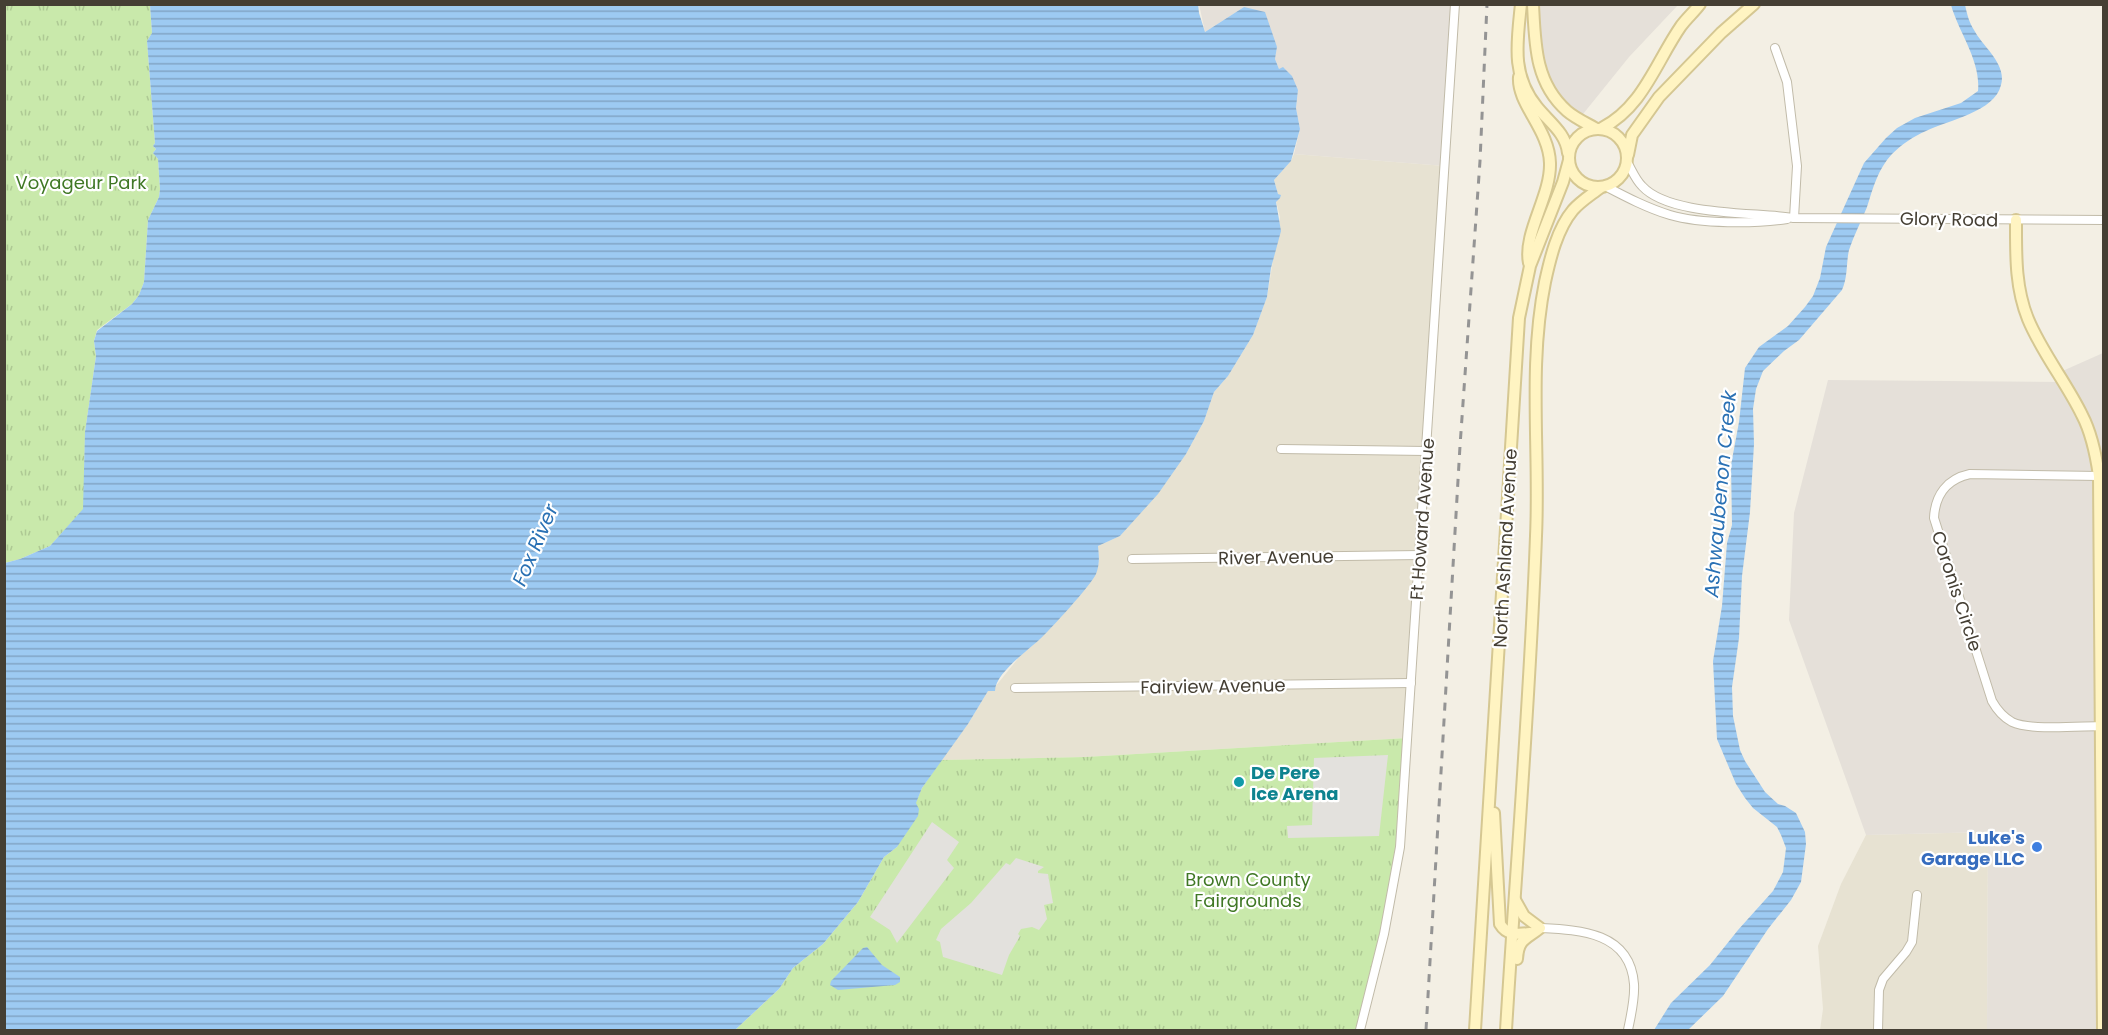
<svg xmlns="http://www.w3.org/2000/svg" width="2108" height="1035" font-family="Poppins,sans-serif">
  <style>
    .residential { fill: #e7e2d2 }
    .industrial { fill: #e5e0d9 }
    .park { fill: url(#park-tufts) }
    .parking { fill: #e3e1dd }
    .water { fill: url(#water-rules) }
    .lines { fill: none; stroke-linecap: round; stroke-linejoin: round }
    .street-casing { stroke: #c1bba9; stroke-width: 10 }
    .secondary-casing { stroke: #d5c792; stroke-width: 14 }
    .street { stroke: #fff; stroke-width: 8 }
    .secondary { stroke: #fff4c2; stroke-width: 10 }
    .rail { stroke: #949494; stroke-width: 3; stroke-dasharray: 8 8; stroke-linecap: butt }
    .culture-dot { fill: #0f9aa8; stroke: #fff; stroke-width: 2 }
    .shop-dot { fill: #3f7fe0; stroke: #fff; stroke-width: 2 }
    .labels { text-anchor: middle; dominant-baseline: central; stroke-width: 4.5; stroke-linejoin: round; paint-order: stroke }
    .park-label { font-size: 18px; fill: #407825; stroke: #fff }
    .street-label { font-size: 18px; fill: #453f34; stroke: #fff }
    .culture-label { font-size: 18px; font-weight: bold; fill: #0d838f; stroke: #fff; text-anchor: start }
    .shop-label { font-size: 18px; font-weight: bold; fill: #366cbe; stroke: #fff; text-anchor: end }
    .water-label { font-size: 20px; font-style: italic; fill: #2a71b4; stroke: #fff }
  </style>
  <defs>
    <pattern id="park-tufts" width="24" height="20" patternUnits="userSpaceOnUse" patternTransform="scale(1.5)"><rect width="24" height="20" fill="#c9e9ab"/><path d="M3 7l-1-3M5 7V3M7 7l1-3M15 17l-1-3M17 17v-4M19 17l1-3" fill="none" stroke="#aec994"/></pattern>
    <pattern id="water-rules" width="6" height="5" patternUnits="userSpaceOnUse" patternTransform="scale(1.5)"><rect width="6" height="5" fill="#9dcaf2"/><path d="M0 2.5h6" fill="none" stroke="#82a5c5"/></pattern>
  </defs>
  <rect width="100%" height="100%" fill="#f3efe4"/>
  <g class="residential">
    <path d="M 1294,154 L 1445,166 L 1407,738 L 1085,757 L 941,760 L 968,724 L 988,691 L 995,687 L 1020,656 L 1040,639 L 1099,563 L 1098,546 L 1120,536 L 1186,454 L 1204,421 L 1214,392 L 1228,376 L 1253,335 L 1267,297 L 1280,217 L 1276,201 L 1278,194 L 1274,180 L 1291,161 Z"/>
    <path d="M 1988,832 L 1987,1030 L 1820,1030 L 1823,1009 L 1818,946 L 1841,884 L 1866,835 Z"/>
  </g>
  <g class="industrial">
    <path d="M 1199,4 L 1455,5 L 1445,166 L 1294,154 L 1300,129 L 1296,108 L 1298,90 L 1279,69 L 1275,59 L 1277,47 L 1244,7 L 1205,32 Z"/>
    <path d="M 1533,5 L 1678,5 L 1629,57 L 1579,119 L 1544,77 Z"/>
    <path d="M 2103,353 L 2103,1030 L 1987,1030 L 1988,832 L 1866,835 L 1789,620 L 1794,513 L 1828,380 L 2063,382 L 2058,373 Z"/>
  </g>
  <g class="park">
    <path d="M 5,5 L 150,5 L 152,33 L 147,41 L 155,143 L 153,146 L 156,149 L 153,153 L 158,159 L 160,189 L 159,197 L 148,220 L 144,282 L 139,295 L 132,304 L 97,330 L 94,341 L 96,356 L 85,432 L 84,509 L 50,546 L 20,559 L 5,563 Z"/>
    <path d="M 1407,738 L 1400,847 L 1360,1030 L 735,1030 L 779,989 L 793,968 L 823,944 L 858,902 L 884,857 L 897,847 L 922,788 L 941,760 L 1085,757 Z"/>
  </g>
  <g class="parking">
    <path d="M 1388,755 L 1379,836 L 1288,838 L 1287,826 L 1312,825 L 1314,758 Z"/>
    <path d="M 932,822 L 959,842 L 947,860 L 954,868 L 897,943 L 890,930 L 870,917 Z"/>
    <path d="M 1016,858 L 1044,867 L 1038,871 L 1038,873 L 1048,874 L 1053,903 L 1044,905 L 1047,919 L 1039,930 L 1032,927 L 1021,929 L 1018,934 L 1020,936 L 1009,955 L 1002,975 L 943,957 L 940,942 L 936,940 L 941,929 L 971,903 L 1006,863 L 1010,865 Z"/>
  </g>
  <g class="water">
    <path d="M 1198,4 L 1199,13 L 1205,32 L 1244,7 L 1265,12 L 1277,47 L 1275,59 L 1279,69 L 1283,67 L 1292,76 L 1298,90 L 1296,108 L 1300,129 L 1291,161 L 1274,180 L 1278,194 L 1281,195 L 1280,198 L 1276,202 L 1281,231 L 1271,268 L 1267,297 L 1253,335 L 1228,376 L 1214,392 L 1204,421 L 1186,454 L 1158,494 L 1120,536 L 1098,546 C 1099,556 1100,564 1096,574 C 1092,584 1049,631 1039,640 C 1027,651 995,674 995,691 L 988,691 L 968,724 L 922,788 L 916,803 L 919,809 L 918,816 L 897,847 L 884,857 L 858,902 L 823,944 L 793,968 L 779,989 L 735,1030 L 5,1030 L 5,563 L 20,559 L 50,546 L 83,509 L 85,432 L 96,356 L 94,341 L 97,331 L 132,304 L 139,295 L 144,282 L 148,220 L 159,197 L 160,189 L 158,159 L 153,153 L 156,149 L 153,146 L 155,143 L 147,41 L 152,33 L 150,5 Z"/>
    <path d="M 1951,5 L 1965,5 C 1967,14 1969,22 1974,30 C 1983,47 2007,64 2001,85 C 1995,112 1948,120 1926,131 C 1914,136 1901,145 1892,154 C 1878,169 1873,188 1867,207 C 1861,222 1854,235 1849,250 C 1846,263 1848,277 1842,290 L 1799,340 L 1784,351 L 1763,371 L 1756,389 L 1753,409 L 1754,444 L 1750,512 L 1742,576 L 1739,638 L 1732,687 L 1733,716 L 1740,750 L 1745,761 L 1765,792 L 1778,804 L 1785,806 L 1796,813 L 1805,832 L 1806,844 L 1801,882 L 1791,900 L 1768,929 L 1723,996 L 1688,1030 L 1654,1030 L 1671,1003 L 1710,965 L 1738,930 L 1773,891 L 1783,872 L 1786,848 L 1781,835 L 1777,827 L 1753,808 L 1745,798 L 1736,784 L 1717,739 L 1713,661 L 1722,606 L 1727,543 L 1732,525 L 1731,465 L 1739,422 L 1745,368 L 1759,347 L 1788,326 L 1805,307 L 1813,296 L 1820,278 L 1826,247 L 1864,163 L 1886,138 L 1897,128 L 1915,118 L 1961,103 L 1978,91 C 1981,61 1959,33 1951,5 Z"/>
    <path d="M 867,947 L 882,965 L 900,977 L 900,982 L 895,985 L 838,990 L 830,985 L 831,981 L 863,948 Z"/>
  </g>
  <g class="lines">
    <defs>
      <g id="street">
        <path d="M 1775,48 L 1787,82 L 1797,166 L 1794,218"/>
        <path d="M 1627,162 C 1632,170 1635,179 1642,186 C 1669,216 1755,212 1794,218 L 2104,220"/>
        <path d="M 1605,186 C 1626,197 1647,208 1670,215 C 1701,224 1754,224 1787,219"/>
        <path d="M 1281,449 L 1426,451"/>
        <path d="M 2099,476 L 1970,474 C 1947,479 1935,495 1934,518 L 1992,701 C 1997,710 2003,717 2012,722 C 2031,731 2081,726 2104,726"/>
        <path d="M 1132,559 L 1420,555"/>
        <path d="M 1015,688 L 1411,683"/>
        <path d="M 1540,928 C 1580,930 1630,932 1634,984 C 1635,999 1631,1015 1628,1030"/>
        <path d="M 1360,1030 L 1384,934 L 1400,847 L 1455,4"/>
        <path d="M 1878,1030 L 1879,990 L 1883,979 L 1906,952 L 1912,942 L 1917,895"/>
      </g>
      <g id="secondary">
        <path d="M 1521,4 C 1517,43 1511,75 1537,107 C 1549,122 1566,133 1568,153"/>
        <path d="M 1533,4 C 1535,44 1535,83 1567,111 C 1575,118 1586,123 1595,128"/>
        <path d="M 1519,77 C 1517,104 1549,129 1550,163 C 1551,196 1523,233 1529,263"/>
        <path d="M 1602,128 C 1643,107 1656,62 1681,26 C 1687,18 1694,12 1700,4"/>
        <circle cx="1598" cy="158" r="29"/>
        <path d="M 1628,155 L 1632,135 L 1659,97 L 1721,33 L 1754,4"/>
        <path d="M 2016,220 C 2016,254 2015,287 2028,319 C 2042,353 2066,382 2082,415 C 2092,434 2096,455 2099,476 L 2103,1030"/>
        <path d="M 1494,813 L 1500,924 C 1507,936 1518,934 1530,933"/>
        <path d="M 1515,900 L 1524,916 L 1540,928 C 1527,939 1518,938 1517,959"/>
        <path d="M 1475,1030 L 1519,318 L 1530,266 L 1563,182 L 1569,160"/>
        <path d="M 1506,1030 C 1516,866 1530,701 1536,536 C 1540,451 1528,366 1545,282 C 1550,259 1557,229 1573,210 C 1581,201 1591,195 1601,187"/>
      </g>
    </defs>
    <use href="#street" class="street-casing"/>
    <use href="#secondary" class="secondary-casing"/>
    <use href="#street" class="street"/>
    <use href="#secondary" class="secondary"/>
    <path class="rail" d="M 1426,1030 L 1460,446 L 1480,161 L 1487,4"/>
  </g>
  <circle class="culture-dot" cx="1239" cy="782" r="6"/>
  <circle class="shop-dot" cx="2037" cy="847" r="6"/>
  <g class="labels">
    <g class="park-label">
      <text x="81" y="182">Voyageur Park</text>
      <text x="1248" y="879">Brown County<tspan x="1248" dy="21">Fairgrounds</tspan></text>
    </g>
    <g class="street-label">
      <text transform="translate(1949 219) rotate(1)">Glory Road</text>
      <text transform="translate(1422 519) rotate(-86)">Ft Howard Avenue</text>
      <text transform="translate(1505 548) rotate(-87)">North Ashland Avenue</text>
      <text transform="translate(1276 557) rotate(-1)">River Avenue</text>
      <text transform="translate(1957 591) rotate(72)">Coronis Circle</text>
      <text transform="translate(1213 686) rotate(-1)">Fairview Avenue</text>
    </g>
    <g class="culture-label">
      <text x="1251" y="772">De Pere<tspan x="1251" dy="21">Ice Arena</tspan></text>
    </g>
    <g class="shop-label">
      <text x="2025" y="837">Luke's<tspan x="2025" dy="21">Garage LLC</tspan></text>
    </g>
    <g class="water-label">
      <text transform="translate(1720 494) rotate(-85)">Ashwaubenon Creek</text>
      <text transform="translate(535 545) rotate(-67)">Fox River</text>
    </g>
  </g>
  <rect width="2108" height="1035" fill="none" stroke="#453f34" stroke-width="12"/>
</svg>
